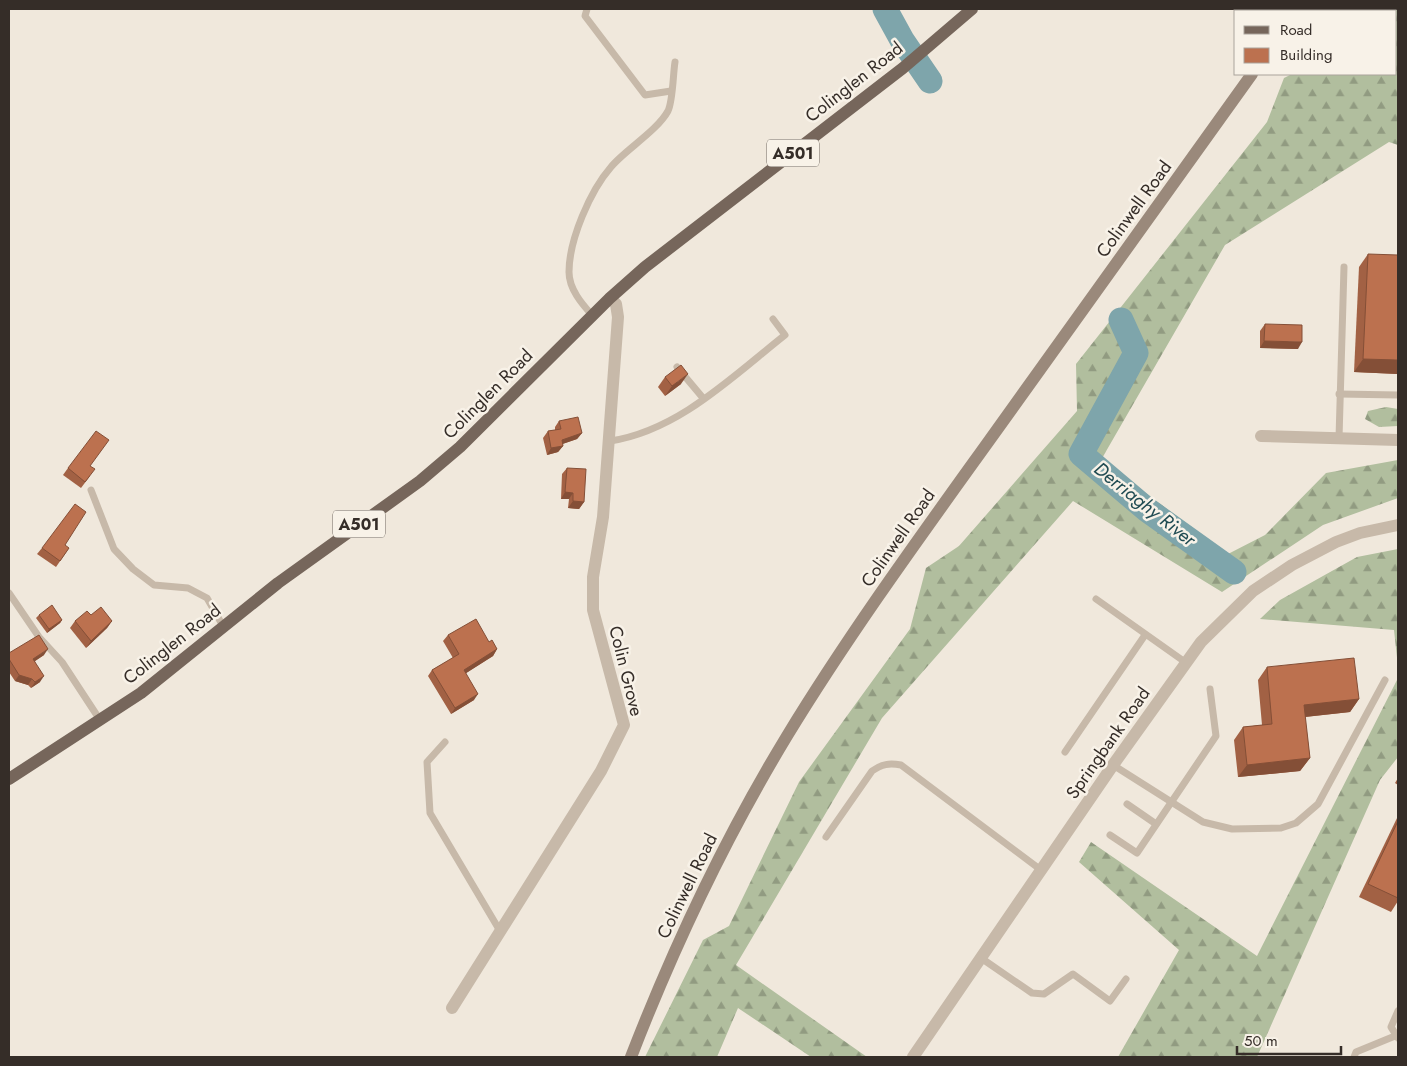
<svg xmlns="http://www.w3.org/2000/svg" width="1407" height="1066" font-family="Jost,sans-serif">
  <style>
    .forest { fill: url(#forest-firs) }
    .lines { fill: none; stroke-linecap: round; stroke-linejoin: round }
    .river { stroke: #7ea5ab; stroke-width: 25 }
    .lane { stroke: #c7b9a9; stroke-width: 7 }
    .street { stroke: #c7b9a9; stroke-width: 12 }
    .secondary { stroke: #9a897b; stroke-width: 12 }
    .primary { stroke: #76665b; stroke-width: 12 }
    .wall { fill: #a26144 }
    .shaded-wall { fill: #844f37 }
    .building { fill: #bc714f; stroke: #844f37 }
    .labels { text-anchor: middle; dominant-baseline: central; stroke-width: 5; stroke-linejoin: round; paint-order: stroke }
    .shield { fill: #f8f2e8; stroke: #706862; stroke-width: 1 }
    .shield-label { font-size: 16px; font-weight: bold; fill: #352d28 }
    .street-label { font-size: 18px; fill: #352d28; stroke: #f8f2e8 }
    .water-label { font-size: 19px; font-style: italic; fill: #214c53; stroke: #f8f2e8 }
  </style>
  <defs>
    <pattern id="forest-firs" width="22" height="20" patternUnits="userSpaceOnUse" patternTransform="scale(1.25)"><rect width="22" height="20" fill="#b1be9e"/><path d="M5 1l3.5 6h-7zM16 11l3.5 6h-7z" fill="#919b81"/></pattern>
  </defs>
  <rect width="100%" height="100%" fill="#f0e8dc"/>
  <g class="forest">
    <path d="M 1373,9 L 1398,9 L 1398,145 L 1389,142 L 1225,245 L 1101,460 L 1228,554 L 1265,535 L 1326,473 L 1398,460 L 1398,498 L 1323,525 L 1222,592 L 1073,501 L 882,718 L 736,965 L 867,1057 L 811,1057 L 738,1008 L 717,1057 L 645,1057 L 703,940 L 729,926 L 799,782 L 910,629 L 926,568 L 959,546 L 1077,411 L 1076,364 L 1267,122 L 1284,78 L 1292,74 L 1396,74 L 1396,11 L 1373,11 Z"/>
    <path d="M 1386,407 L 1398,409 L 1398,426 L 1379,427 L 1365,419 L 1368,411 Z"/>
    <path d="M 1398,549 L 1398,667 L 1394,630 L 1260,619 L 1280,600 L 1357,557 Z"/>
    <path d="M 1398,678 L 1398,757 L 1380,780 L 1257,1057 L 1118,1057 L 1179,950 L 1079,862 L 1091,842 L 1257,956 Z"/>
  </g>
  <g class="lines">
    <g class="river">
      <path d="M 885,9 L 902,40 L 930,81"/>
      <path d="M 1121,320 L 1136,353 L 1081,454 L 1146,509 L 1234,572"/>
    </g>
    <g class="lane">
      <path d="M 587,9 L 585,16 L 645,95 L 671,91"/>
      <path d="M 592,315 C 582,304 569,289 569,272 C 569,240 590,191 611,167 C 625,150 657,131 668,111 C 673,101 673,74 675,62"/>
      <path d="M 677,367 L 703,398"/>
      <path d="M 1339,394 L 1398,395"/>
      <path d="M 1339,438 L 1344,267"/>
      <path d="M 610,441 C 678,431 733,376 785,335 L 773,319"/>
      <path d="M 91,490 L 114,549 L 133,569 L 154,585 L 188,588 L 207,598 L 223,626"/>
      <path d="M 9,593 L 39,637 L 62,662 L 100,720"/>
      <path d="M 1096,599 L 1185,662"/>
      <path d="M 445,742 L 427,762 L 430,813 L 500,931"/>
      <path d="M 1065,752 L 1145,635"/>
      <path d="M 1113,765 L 1203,822 L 1232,829 L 1281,828 L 1296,823 L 1318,804 L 1385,680"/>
      <path d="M 1127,804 L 1156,824"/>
      <path d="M 1110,835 L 1137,853 L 1216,736 L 1210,689"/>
      <path d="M 826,837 L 872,771 C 882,764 889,763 901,765 L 1041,870"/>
      <path d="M 981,958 L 1032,993 L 1044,994 L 1073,974 L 1110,1001 L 1126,979"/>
      <path d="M 1398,1038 L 1391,1027 L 1398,1011"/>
      <path d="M 1354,1057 L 1356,1052 L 1395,1036"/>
    </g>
    <g class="street">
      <path d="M 1261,436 L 1398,440"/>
      <path d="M 452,1008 L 601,771 L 624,725 L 593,610 L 593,577 L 603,517 L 618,317 L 616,304 L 610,298"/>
      <path d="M 913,1057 L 1113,765 L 1201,642 L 1253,591 L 1292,565 L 1336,542 L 1360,533 L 1398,525"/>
    </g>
    <g class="secondary">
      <path d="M 1297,11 L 1299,9"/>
      <path d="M 631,1057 C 674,946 725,838 787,736 C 848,636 917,541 986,445 C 1074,321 1164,198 1252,74"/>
    </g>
    <path class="primary" d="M 9,779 L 141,693 L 278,583 L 420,481 L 460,447 L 610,298 L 645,267 L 903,68 L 972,9"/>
  </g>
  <g class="wall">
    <path d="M 1368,254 L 1398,374 L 1354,372 L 1359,267 Z"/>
    <path d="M 1265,324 L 1298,349 L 1260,348 L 1260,331 Z"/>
    <path d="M 665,377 L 681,384 L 665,396 L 658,387 Z"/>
    <path d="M 559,421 L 582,433 L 577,439 L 562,444 L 563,446 L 558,452 L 547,455 L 543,438 L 548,431 L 555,430 L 555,427 Z"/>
    <path d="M 90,466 L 90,476 L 81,488 L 63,475 L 68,468 Z"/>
    <path d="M 567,468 L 584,502 L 579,509 L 568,508 L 569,499 L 561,499 L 562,474 Z"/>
    <path d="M 42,548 L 69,548 L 56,567 L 37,554 Z"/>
    <path d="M 39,615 L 62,620 L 60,623 L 47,633 L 36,618 Z"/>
    <path d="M 91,615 L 112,621 L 107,628 L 86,648 L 70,628 L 75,621 Z"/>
    <path d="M 448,635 L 489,642 L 497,649 L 493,656 L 466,673 L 474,700 L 451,714 L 428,676 L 432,670 L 453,658 L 443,641 Z"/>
    <path d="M 9,653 L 44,655 L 35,661 L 40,682 L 31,688 L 28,685 L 15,681 L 9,672 Z"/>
    <path d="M 1267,667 L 1359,699 L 1350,712 L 1305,717 L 1310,758 L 1300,771 L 1238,777 L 1234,740 L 1243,727 L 1262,725 L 1258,680 Z"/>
    <path d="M 1398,778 L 1398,785 L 1395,783 Z"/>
    <path d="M 1398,816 L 1398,901 L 1391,912 L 1359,897 Z"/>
  </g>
  <g class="shaded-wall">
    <path d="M 1264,341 L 1302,342 L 1298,349 L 1260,348 Z"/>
    <path d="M 1363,359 L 1398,360 L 1398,374 L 1354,372 Z"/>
    <path d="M 688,374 L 681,384 L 665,396 L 672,386 Z"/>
    <path d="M 582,433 L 577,439 L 557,446 L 562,440 Z"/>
    <path d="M 563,446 L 558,452 L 547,455 L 551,448 Z"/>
    <path d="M 565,492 L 573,493 L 569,499 L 561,499 Z"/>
    <path d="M 573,501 L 584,502 L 579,509 L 568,508 Z"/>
    <path d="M 62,620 L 60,623 L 47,633 L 49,629 Z"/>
    <path d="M 112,621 L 107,628 L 86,648 L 91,641 Z"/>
    <path d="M 48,649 L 44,655 L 29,665 L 33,659 Z"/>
    <path d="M 497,649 L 493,656 L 460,677 L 464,670 Z"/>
    <path d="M 19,675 L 32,679 L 28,685 L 15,681 Z"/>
    <path d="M 44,676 L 40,682 L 31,688 L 35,682 Z"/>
    <path d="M 478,694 L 474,700 L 451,714 L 455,708 Z"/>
    <path d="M 1359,699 L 1350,712 L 1295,718 L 1304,705 Z"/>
    <path d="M 1310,758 L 1300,771 L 1238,777 L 1247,765 Z"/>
  </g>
  <g class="building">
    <path d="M 1368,254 L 1398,255 L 1398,360 L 1363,359 Z"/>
    <path d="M 1265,324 L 1302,325 L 1302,342 L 1264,341 Z"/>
    <path d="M 681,365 L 688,374 L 672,386 L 665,377 Z"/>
    <path d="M 578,417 L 582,433 L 562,440 L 563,446 L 551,448 L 548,431 L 561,429 L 559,421 Z"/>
    <path d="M 96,431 L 109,440 L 90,466 L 95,469 L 85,482 L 68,468 Z"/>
    <path d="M 567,468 L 586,469 L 584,502 L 573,501 L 573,493 L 565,492 Z"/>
    <path d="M 75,504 L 86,512 L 65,545 L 69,548 L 60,561 L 42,548 Z"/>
    <path d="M 52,605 L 62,620 L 49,629 L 39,615 Z"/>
    <path d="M 101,607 L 112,621 L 91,641 L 75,621 L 87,611 L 91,615 Z"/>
    <path d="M 476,619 L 489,642 L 492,640 L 497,649 L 464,670 L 478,694 L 455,708 L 432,670 L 459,654 L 448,635 Z"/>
    <path d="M 39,635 L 48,649 L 33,659 L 44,676 L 35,682 L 32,679 L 19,675 L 9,659 L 9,653 Z"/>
    <path d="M 1354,658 L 1359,699 L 1304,705 L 1310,758 L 1247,765 L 1243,727 L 1272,724 L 1267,667 Z"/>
    <path d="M 1398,821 L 1398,898 L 1368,884 Z"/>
  </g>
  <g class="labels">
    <g class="shield">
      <rect x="767" y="139.5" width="52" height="27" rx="4"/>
      <rect x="333" y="510.5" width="52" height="27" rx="4"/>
    </g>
    <g class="shield-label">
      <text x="793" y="153">A501</text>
      <text x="359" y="524">A501</text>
    </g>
    <g class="street-label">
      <text transform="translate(854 82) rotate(-38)">Colinglen Road</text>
      <text transform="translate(1134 209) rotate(-54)">Colinwell Road</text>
      <text transform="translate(488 394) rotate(-45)">Colinglen Road</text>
      <text transform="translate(898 538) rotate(-55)">Colinwell Road</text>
      <text transform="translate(172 644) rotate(-38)">Colinglen Road</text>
      <text transform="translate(626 671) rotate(76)">Colin Grove</text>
      <text transform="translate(1108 743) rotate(-55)">Springbank Road</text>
      <text transform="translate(687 886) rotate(-64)">Colinwell Road</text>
    </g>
    <g class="water-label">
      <text transform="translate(1145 504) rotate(38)">Derriaghy River</text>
    </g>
  </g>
  <rect width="1407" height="1066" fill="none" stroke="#352d28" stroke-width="20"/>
  <rect x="1234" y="10" width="162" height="65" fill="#f8f2e8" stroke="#aaa39b"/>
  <rect x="1244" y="26" width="25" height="8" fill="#76665b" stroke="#aaa39b"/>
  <text x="1280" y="35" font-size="15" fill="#352d28">Road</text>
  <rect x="1244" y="48" width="25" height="15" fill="#bc714f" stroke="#aaa39b"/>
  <text x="1280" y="60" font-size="15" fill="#352d28">Building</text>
  <path d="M1237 1046v8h104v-8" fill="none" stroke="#352d28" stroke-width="2.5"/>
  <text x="1244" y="1046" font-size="15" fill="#352d28" stroke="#f8f2e8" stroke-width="4" paint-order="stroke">50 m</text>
</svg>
